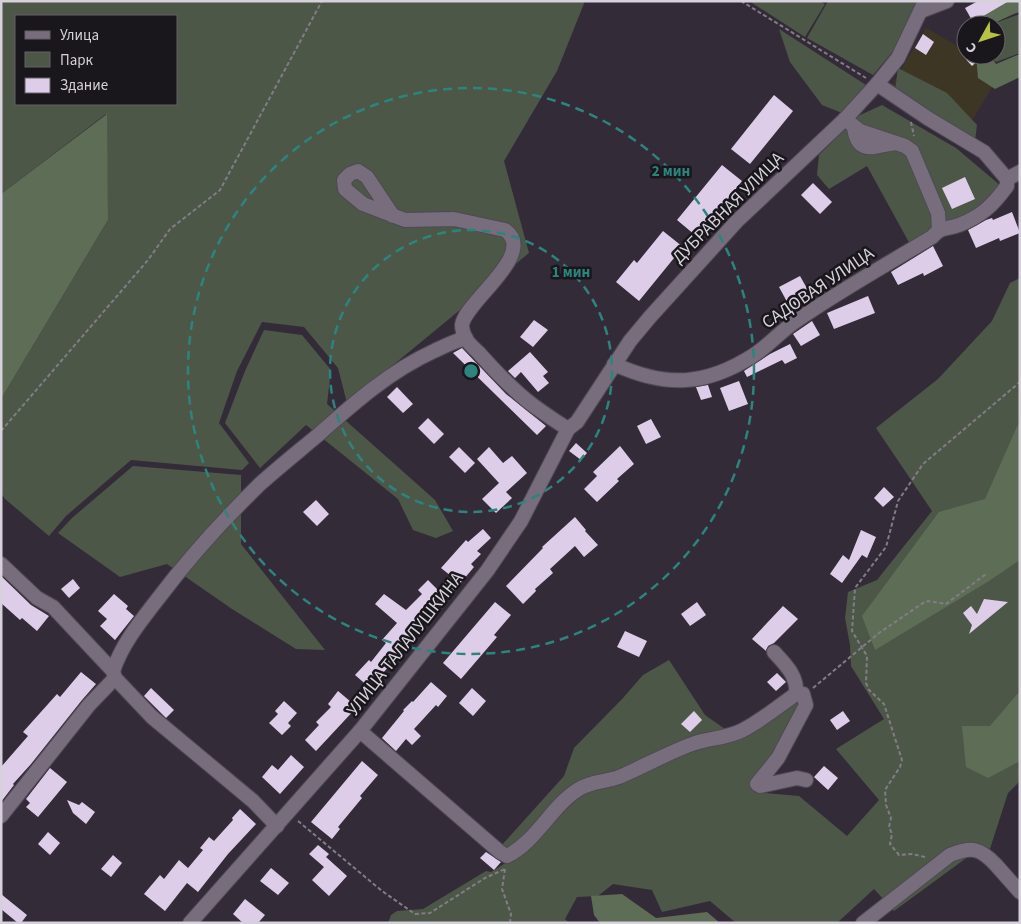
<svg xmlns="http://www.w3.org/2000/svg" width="1021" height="924" font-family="'Source Sans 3',sans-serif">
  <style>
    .industrial { fill: #3e3625 }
    .green { fill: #4d5748; fill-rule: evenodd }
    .forest { fill: #5e6e56 }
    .building { fill: #decde8 }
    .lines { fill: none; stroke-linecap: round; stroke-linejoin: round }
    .minor-casing { stroke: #4f4954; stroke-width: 16 }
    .path { stroke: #837c87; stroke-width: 2; stroke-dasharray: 4 2.5; stroke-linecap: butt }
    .minor { stroke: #776d7d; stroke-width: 14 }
    .ring { fill: none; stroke: #2d847e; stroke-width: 2.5; stroke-dasharray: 9 6 }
    .labels { text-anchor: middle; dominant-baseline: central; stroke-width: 5; stroke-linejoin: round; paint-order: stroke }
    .street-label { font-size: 18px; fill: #d6d1da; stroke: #19161c }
    .centre { fill: #2d847e; stroke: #19161c; stroke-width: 2.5 }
    .ring-label { font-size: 15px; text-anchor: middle; font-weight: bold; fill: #2d847e; stroke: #19161c; stroke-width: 5; stroke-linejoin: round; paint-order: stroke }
  </style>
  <rect width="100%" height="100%" fill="#342b39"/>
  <path class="industrial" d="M 926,28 L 966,51 L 966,55 L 1001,72 L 967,129 L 892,85 Z"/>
  <g class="green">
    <path d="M 1,1 L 585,1 L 557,71 L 504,161 L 529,253 L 347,403 L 338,368 L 304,327 L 262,322 L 237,371 L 219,423 L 249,463 L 242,470 L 131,460 L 66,516 L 49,536 L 5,499 L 1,493 L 1,399 L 108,220 L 106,114 L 1,194 ZM 16,16 L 176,16 L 176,104 L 16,104 Z"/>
    <path d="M 749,1 L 819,1 L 825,4 L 805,37 Z"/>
    <path d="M 828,1 L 919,1 L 902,41 L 873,75 L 807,38 Z"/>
    <path d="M 1020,14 L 1020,53 L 996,62 L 991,55 L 996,55 L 995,25 L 998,22 Z"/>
    <path d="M 779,29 L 866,85 L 842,113 L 822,105 L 790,62 Z"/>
    <path d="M 898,68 L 947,93 L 977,125 L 975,141 L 895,91 Z"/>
    <path d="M 882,105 L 956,148 L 1001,186 L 981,211 L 929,229 L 911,246 L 867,166 L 829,189 L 817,175 L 819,155 L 858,116 Z"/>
    <path d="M 1020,278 L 1020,781 L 1008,793 L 988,855 L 969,856 L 894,911 L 874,889 L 837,923 L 736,923 L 710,901 L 662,912 L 652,890 L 613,884 L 598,896 L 577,897 L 565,919 L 569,923 L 388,923 L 391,915 L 397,911 L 423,909 L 486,871 L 491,872 L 512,859 L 501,846 L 564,776 L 574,748 L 623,698 L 643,675 L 669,660 L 705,715 L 725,729 L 732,739 L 796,698 L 803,705 L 775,755 L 752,784 L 754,792 L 799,796 L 847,836 L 879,800 L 836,749 L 884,719 L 851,666 L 850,645 L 845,618 L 848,592 L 877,580 L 932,511 L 876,428 L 938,379 L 992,321 L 1010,283 Z"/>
    <path d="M 264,330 L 302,335 L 331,370 L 327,404 L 435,500 L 453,531 L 436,538 L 413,530 L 398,499 L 306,425 L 260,468 L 225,423 L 245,371 Z"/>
    <path d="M 133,466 L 241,475 L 241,544 L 325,650 L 296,649 L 232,609 L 167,564 L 120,577 L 58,533 L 72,518 Z"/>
  </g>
  <g class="forest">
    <path d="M 982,1 L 1020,1 L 1020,12 C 1008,15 995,25 985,25 L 980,4 Z"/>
    <path d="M 1020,54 L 1020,77 L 995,89 L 978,78 L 976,55 L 990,55 L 996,64 Z"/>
    <path d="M 107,114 L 108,220 L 1,399 L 1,194 Z"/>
    <path d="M 1020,420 L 1020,560 L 989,581 L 875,650 L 862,616 L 939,512 L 985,499 Z"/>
    <path d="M 1020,691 L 1020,761 L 988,778 L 966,767 L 962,726 L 990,726 Z"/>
    <path d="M 622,894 L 656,918 L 707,912 L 720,923 L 600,923 L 594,915 L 591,896 Z"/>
  </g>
  <g class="building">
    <path d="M 978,1 L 1009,1 L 973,22 L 965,8 Z"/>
    <path d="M 923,34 L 934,42 L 926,55 L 915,48 Z"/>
    <path d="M 962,55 L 984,55 L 972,66 Z"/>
    <path d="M 774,95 L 793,111 L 750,164 L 731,149 Z"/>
    <path d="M 722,165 L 742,181 L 724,204 L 722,203 L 695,235 L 677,220 Z"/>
    <path d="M 965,177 L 975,199 L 952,209 L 942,188 Z"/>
    <path d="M 813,183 L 832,202 L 820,214 L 801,195 Z"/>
    <path d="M 1012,212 L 1020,233 L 1000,241 L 999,238 L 976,248 L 968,230 L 986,220 L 992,218 L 993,220 Z"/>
    <path d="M 663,231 L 683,247 L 639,301 L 616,282 L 634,260 L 637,263 Z"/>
    <path d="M 933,246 L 943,266 L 924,276 L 923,273 L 898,285 L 891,272 Z"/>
    <path d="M 800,276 L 813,299 L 792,311 L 779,287 Z"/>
    <path d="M 868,296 L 875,313 L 834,329 L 827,313 Z"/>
    <path d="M 534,320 L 548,330 L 533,347 L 520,337 Z"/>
    <path d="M 812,321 L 820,335 L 801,346 L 793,334 Z"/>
    <path d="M 790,344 L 797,358 L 785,364 L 782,360 L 747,377 L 744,371 L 770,354 Z"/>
    <path d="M 462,348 L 506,394 L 546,426 L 537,435 L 453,353 Z"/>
    <path d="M 530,352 L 548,372 L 543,376 L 549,383 L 538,392 L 521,372 L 515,378 L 508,371 Z"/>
    <path d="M 739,381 L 748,404 L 729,411 L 720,388 Z"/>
    <path d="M 708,385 L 712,397 L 701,400 L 696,387 Z"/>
    <path d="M 397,387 L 413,404 L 403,413 L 387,397 Z"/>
    <path d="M 428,418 L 444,434 L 434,444 L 418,428 Z"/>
    <path d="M 651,419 L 661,437 L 646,444 L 637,426 Z"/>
    <path d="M 576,443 L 587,453 L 581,460 L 569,451 Z"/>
    <path d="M 620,446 L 634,464 L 617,479 L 619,481 L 597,502 L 584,489 L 597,476 L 593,472 Z"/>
    <path d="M 459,447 L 475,463 L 465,473 L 449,457 Z"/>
    <path d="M 489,447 L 503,463 L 512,456 L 527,473 L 506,492 L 512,498 L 496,513 L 482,499 L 499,483 L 477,459 Z"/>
    <path d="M 884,487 L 894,497 L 883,507 L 874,498 Z"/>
    <path d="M 316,500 L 329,514 L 317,526 L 303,512 Z"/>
    <path d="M 575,517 L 586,530 L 585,531 L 598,545 L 584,557 L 575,546 L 550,569 L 553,573 L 535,589 L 536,591 L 523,604 L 506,586 L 543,548 L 542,547 Z"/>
    <path d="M 483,529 L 491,538 L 477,551 L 481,554 L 471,564 L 474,567 L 447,599 L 420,626 L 422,628 L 370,688 L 355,675 L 369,660 L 371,662 L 386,643 L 382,640 L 397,623 L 375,604 L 384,594 L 406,610 L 422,594 L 418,590 L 428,580 L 438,590 L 451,576 L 441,568 L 466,540 L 468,542 Z"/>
    <path d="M 861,530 L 876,537 L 867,558 L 862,555 L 842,583 L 830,574 L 843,555 L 849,560 Z"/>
    <path d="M 1,576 L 31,605 L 49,616 L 37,631 L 22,618 L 20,620 L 1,603 Z"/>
    <path d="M 73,579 L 80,588 L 69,598 L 61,589 Z"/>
    <path d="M 114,594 L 128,606 L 126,609 L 134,616 L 115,640 L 100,626 L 107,619 L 98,611 Z"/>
    <path d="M 984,599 L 1008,602 L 969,634 L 972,625 L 963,613 L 971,606 L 977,614 Z"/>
    <path d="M 495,602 L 511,615 L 494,635 L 497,637 L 461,679 L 443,663 Z"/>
    <path d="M 697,602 L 706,615 L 690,626 L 681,614 Z"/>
    <path d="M 783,606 L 798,619 L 774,643 L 768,646 L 766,651 L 752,639 Z"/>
    <path d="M 625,631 L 647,641 L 639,657 L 617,647 Z"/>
    <path d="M 81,672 L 96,684 L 82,700 L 31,764 L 13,784 L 14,785 L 1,802 L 1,767 L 28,736 L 23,732 L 57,694 L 60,697 Z"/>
    <path d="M 777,673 L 786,682 L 776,691 L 767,682 Z"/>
    <path d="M 431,682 L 447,696 L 438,707 L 436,705 L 414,729 L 421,736 L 412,745 L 406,739 L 396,751 L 382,738 L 404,711 L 403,710 L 412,701 L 413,702 Z"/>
    <path d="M 151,688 L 174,710 L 166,718 L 144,696 Z"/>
    <path d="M 472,688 L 486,701 L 473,716 L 459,703 Z"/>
    <path d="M 338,691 L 357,707 L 316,751 L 305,740 L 319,725 L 316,722 L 331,707 L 328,704 Z"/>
    <path d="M 284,701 L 297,713 L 288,723 L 291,726 L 282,735 L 269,723 L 278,714 L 275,711 Z"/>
    <path d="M 694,711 L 702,720 L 690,732 L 681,724 Z"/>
    <path d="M 843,711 L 850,721 L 837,730 L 830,720 Z"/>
    <path d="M 291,755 L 304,767 L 280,794 L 262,777 L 272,765 L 278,770 Z"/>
    <path d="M 362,761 L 378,775 L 360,796 L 362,798 L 338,827 L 340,829 L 332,839 L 311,822 Z"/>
    <path d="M 824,766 L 838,778 L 828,790 L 814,777 Z"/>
    <path d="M 50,768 L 67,782 L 38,817 L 26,807 L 30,803 L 26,799 Z"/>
    <path d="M 67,800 L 79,805 L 82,802 L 95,812 L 86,824 L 73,813 Z"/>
    <path d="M 240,809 L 256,824 L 228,854 L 198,892 L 187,883 L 165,911 L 144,894 L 160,875 L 164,879 L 179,860 L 188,868 L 203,850 L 200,848 L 209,837 L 214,841 L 233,820 L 232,818 Z"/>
    <path d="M 48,832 L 60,843 L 50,855 L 38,844 Z"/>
    <path d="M 318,845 L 329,854 L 326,857 L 347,876 L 329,896 L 312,880 L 324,867 L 309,854 Z"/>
    <path d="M 486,852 L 501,862 L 494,870 L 480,858 Z"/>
    <path d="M 113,855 L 122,863 L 111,877 L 101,869 Z"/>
    <path d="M 271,868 L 289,883 L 278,895 L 260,881 Z"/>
    <path d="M 1,894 L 27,915 L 21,923 L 18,923 L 1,909 Z"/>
    <path d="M 245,899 L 265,915 L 258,923 L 243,923 L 233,914 Z"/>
  </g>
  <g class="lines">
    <defs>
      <g id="minor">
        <path d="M 921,11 L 947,1"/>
        <path d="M 877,84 L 929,119 L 984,152 L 1007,179"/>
        <path d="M 845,119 L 860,131 L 905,146 L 912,151 L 938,213 L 939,229"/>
        <path d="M 854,127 C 857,155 873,147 895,143"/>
        <path d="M 1007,179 L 1020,172"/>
        <path d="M 393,216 L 367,177 L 358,171 L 350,174 L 344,180 L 345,189 L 363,204 L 405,220 L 454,219 L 505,230 C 538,254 465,301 462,325 C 462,329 464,335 466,339 C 469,344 475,349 479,353 C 495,371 514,391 534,406 C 545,414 557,422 568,429"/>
        <path d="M 614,364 C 666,388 706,386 754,355 C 769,345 781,331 796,321 C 839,291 886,265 932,237 C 943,225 946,230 959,225 C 982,216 993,205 1007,186 L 1007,179"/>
        <path d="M 1,564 L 37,598 L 53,607 L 113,671 L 115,678 L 152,717 L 253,801 L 277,826"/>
        <path d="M 774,652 C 785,664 798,676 796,694"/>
        <path d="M 113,671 C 122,644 140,622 157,600 C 188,559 223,520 260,484 C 279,467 299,451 318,435 C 354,403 390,371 434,351 C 445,346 454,341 466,338"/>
        <path d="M 360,731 L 500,852 L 507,856 C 537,841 552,805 579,789 C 591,781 606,782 619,777 C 645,766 669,752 695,743 C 711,738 728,738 743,730 C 762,720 779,706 796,694 L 803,694 L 806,705 L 778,758 L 757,784 L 760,786 L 797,778 L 806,780"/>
        <path d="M 1,816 L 89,705 L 115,678"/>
        <path d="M 190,923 L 360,731 L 487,571 L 521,521 L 568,429 L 577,422 L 630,341 L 650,317 L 737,221 L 845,119 L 877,84 L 898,58 L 925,1"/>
        <path d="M 863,923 L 950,855 C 972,846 980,848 996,865 C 1004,874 1012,883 1020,892"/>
      </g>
    </defs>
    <use href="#minor" class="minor-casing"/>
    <g class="path">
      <path d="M 741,1 L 866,78"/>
      <path d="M 911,122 L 914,136"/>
      <path d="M 1,431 L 148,260 L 170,229 L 220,190 L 322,1"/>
      <path d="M 813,688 L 879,633 L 923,603 L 928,601 L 946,604 L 986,574"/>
      <path d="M 298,821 L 382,891 L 415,914 L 430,913 L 485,878 L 505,869"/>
      <path d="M 925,857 L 912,854 L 899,855 L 890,844 L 892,834 L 889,827 L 891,818 L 886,805 L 885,790 L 900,767 L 902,760 L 884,704 L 869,690 L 866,683 L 867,656 L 852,631 L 855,588 L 886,547 L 898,501 L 923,464 L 1020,382"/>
      <path d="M 505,869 L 502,889 L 511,914 L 510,923"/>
    </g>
    <use href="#minor" class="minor"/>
  </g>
  <g class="ring">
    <circle cx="471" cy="371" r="141"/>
    <circle cx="471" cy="371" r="283"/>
  </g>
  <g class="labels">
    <g class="street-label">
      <text transform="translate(728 208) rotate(-45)">ДУБРАВНАЯ УЛИЦА</text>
      <text transform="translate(818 288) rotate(-34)">САДОВАЯ УЛИЦА</text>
      <text transform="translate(405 644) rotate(-52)">УЛИЦА ТАЛАЛУШКИНА</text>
    </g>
  </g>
  <circle cx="471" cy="371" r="8" class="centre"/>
  <g class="ring-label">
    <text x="671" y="176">2 мин</text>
    <text x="571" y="277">1 мин</text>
  </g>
  <rect width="1021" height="924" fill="none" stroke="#d6d1da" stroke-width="5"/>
  <rect x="15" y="15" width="162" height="90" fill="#19161c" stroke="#656168"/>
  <rect x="25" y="31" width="25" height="8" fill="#776d7d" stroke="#656168"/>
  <text x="60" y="40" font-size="15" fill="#d6d1da">Улица</text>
  <rect x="25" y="52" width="25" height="15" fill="#4d5748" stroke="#656168"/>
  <text x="60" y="65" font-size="15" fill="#d6d1da">Парк</text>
  <rect x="25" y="78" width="25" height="15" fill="#decde8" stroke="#656168"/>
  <text x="60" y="90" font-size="15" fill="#d6d1da">Здание</text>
  <g transform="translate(981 40) rotate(230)"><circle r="24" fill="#19161c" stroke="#656168"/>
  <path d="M0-4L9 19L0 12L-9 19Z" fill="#b8c147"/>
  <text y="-8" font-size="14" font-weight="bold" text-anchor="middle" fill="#d6d1da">С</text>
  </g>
</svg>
